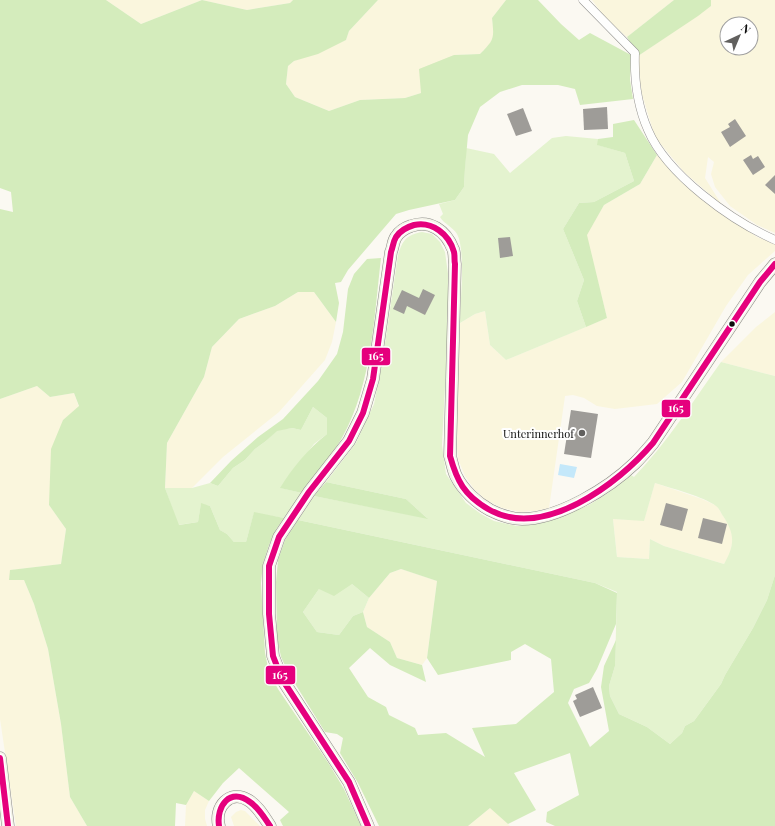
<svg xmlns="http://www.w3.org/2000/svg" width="775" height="826" font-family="'Playfair Display',serif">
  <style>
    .farmland { fill: #faf6dd; fill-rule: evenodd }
    .green { fill: #e4f3cf; fill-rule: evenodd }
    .forest { fill: #d4ecbc; fill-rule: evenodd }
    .water { fill: #c4e8fa }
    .building { fill: #9e9c98 }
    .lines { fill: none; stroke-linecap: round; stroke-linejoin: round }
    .minor-casing { stroke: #959491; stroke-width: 9 }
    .secondary-casing { stroke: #8b8a87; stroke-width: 13 }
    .minor { stroke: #fefefd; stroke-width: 8 }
    .secondary { stroke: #f5f4ea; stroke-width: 12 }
    .bus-1-casing { stroke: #fff; stroke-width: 9 }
    .bus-1 { stroke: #e5007d; stroke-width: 6 }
    .bus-dot { fill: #0e0e0e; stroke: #fff; stroke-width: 1.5 }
    .poi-dot { fill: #61605e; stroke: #fff; stroke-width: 1.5 }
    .labels { text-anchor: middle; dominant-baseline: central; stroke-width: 4; stroke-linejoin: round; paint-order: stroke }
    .poi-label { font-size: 11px; fill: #0e0e0e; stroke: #fff; text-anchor: end }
    .line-badge { stroke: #fff; stroke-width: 1.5 }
    .badge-label { font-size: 11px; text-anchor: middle; font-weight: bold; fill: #fff }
  </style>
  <rect width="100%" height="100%" fill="#fbf9f2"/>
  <g class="farmland">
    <path d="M 106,0 L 293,0 L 290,3 L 247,10 L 202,0 L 141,24 Z"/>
    <path d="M 378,0 L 506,0 L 492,18 L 494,36 L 490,44 L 480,54 L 454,55 L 421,93 L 405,98 L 360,100 L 329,111 L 295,97 L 286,84 L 288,66 L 294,61 L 346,40 L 349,31 Z"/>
    <path d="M 592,0 L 674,0 L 627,37 L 606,19 Z"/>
    <path d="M 711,0 L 775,0 L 775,233 L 757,225 L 730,206 L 715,187 L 711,174 L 714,162 L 708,157 L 705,178 L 722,205 L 684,172 L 655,137 L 636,75 L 638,56 L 711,6 ZM 727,24 L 751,24 L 751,48 L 727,48 Z"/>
    <path d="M 657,155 L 692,190 L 757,237 L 775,244 L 775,251 L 748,275 L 726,306 L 682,382 L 657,404 L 615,409 L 597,406 L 584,398 L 573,395 L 565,396 L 549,508 L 535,511 L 520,512 L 502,508 L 486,500 L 474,489 L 465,476 L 458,459 L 456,438 L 460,323 L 475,314 L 485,311 L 490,345 L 506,360 L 607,318 L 586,235 L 604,205 L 640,184 Z"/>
    <path d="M 298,292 L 314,292 L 336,322 L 332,342 L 325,360 L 279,412 L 223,457 L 192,488 L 165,488 L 167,443 L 204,377 L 212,347 L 239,319 L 275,306 Z"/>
    <path d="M 775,312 L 775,376 L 721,362 L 756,327 Z"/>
    <path d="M 37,386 L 50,397 L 74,393 L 79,407 L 63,420 L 49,505 L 66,529 L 61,564 L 11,570 L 9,580 L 24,580 L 34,604 L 48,649 L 61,724 L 70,797 L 87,826 L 16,826 L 0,719 L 0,399 Z"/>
    <path d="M 655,483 L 702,499 L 717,506 L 730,527 L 733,539 L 730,554 L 724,564 L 664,546 L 650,539 L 649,559 L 617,557 L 613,519 L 644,520 Z"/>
    <path d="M 401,569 L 437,581 L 427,658 L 422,665 L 397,658 L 390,642 L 367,627 L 363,612 L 369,598 L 390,573 Z"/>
    <path d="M 194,791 L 209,801 L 205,810 L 205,819 L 207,826 L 185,826 L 186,805 Z"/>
    <path d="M 491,807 L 510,826 L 468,826 Z"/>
    <path d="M 241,810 L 245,811 L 260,826 L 234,826 L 231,817 L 236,812 Z"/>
  </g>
  <g class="green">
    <path d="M 566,136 L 598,139 L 598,145 L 625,153 L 634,181 L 594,202 L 579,203 L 563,229 L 584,280 L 577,301 L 586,327 L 506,360 L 490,345 L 485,311 L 475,314 L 460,323 C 460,303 466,250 457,234 C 453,227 444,224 440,217 L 443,214 L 439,204 L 455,200 L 464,187 L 466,148 L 494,154 L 510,173 L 552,138 Z"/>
    <path d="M 422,232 L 432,234 L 440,242 L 445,252 L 450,288 L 442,445 L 446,474 L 466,503 L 481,514 L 494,521 L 517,526 L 542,523 L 589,505 L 608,493 L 631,475 L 634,477 C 668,442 693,401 721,362 L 775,376 L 775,575 L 767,600 L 753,628 L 725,675 L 721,684 L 694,721 L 685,726 L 682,733 L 670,744 L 647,727 L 619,714 L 610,696 L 609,686 L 615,666 L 617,592 L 595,583 L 298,520 L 314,496 L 427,518 L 406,499 L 326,482 L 356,443 L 374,404 L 382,364 L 398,255 C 403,240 406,235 422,232 ZM 655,483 C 670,488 705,497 716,506 C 719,508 721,513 723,516 C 735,534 735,545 724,564 L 664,546 L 650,539 L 649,559 L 617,557 L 613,519 L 644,521 Z"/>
    <path d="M 313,407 L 327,418 L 327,434 L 314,444 L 281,488 L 302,493 L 284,518 L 254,513 L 246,542 L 234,542 L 227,534 L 220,530 L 210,506 L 201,504 L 198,522 L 178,525 L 165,488 L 192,488 L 210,483 L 218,486 L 233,468 L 245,460 L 255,449 L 266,441 L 277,430 L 292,428 L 301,430 Z"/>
    <path d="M 352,584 L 369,598 L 363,612 L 353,616 L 339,635 L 317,632 L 303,612 L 319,589 Z"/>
  </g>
  <g class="forest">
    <path d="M 0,0 L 106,0 L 141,24 L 202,0 L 247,10 L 290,3 L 293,0 L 378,0 L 349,31 L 346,40 L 318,54 L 294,61 L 288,66 L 286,84 L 295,97 L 329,111 L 360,100 L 405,98 L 421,93 L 419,69 L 454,55 L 480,54 C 495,39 494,38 492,18 L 506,0 L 538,0 L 561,24 L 579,40 L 590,33 L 631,55 L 630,80 L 633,99 L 580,105 L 575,89 L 558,85 L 522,85 L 500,92 L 480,107 L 468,135 L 465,168 L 464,187 L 455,200 L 409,210 L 396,214 L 348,270 L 341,282 L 335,283 L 339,303 L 336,322 L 314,292 L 298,292 L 275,306 L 239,319 L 212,347 L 204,377 L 167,443 L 165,488 L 179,525 L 198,522 L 201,503 L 210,506 L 220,530 L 227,534 L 234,542 L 246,542 L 254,512 L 284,518 L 277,528 L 269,545 L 263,564 L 261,583 L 265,653 L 269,672 L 278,689 L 329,764 L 344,789 L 361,826 L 283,826 L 280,820 L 289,812 L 239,768 L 223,783 L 209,801 L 194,791 L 186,805 L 176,803 L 175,826 L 87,826 L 70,797 L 61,724 L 48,649 L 34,604 L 24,580 L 9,580 L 10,570 L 61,564 L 66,529 L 49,505 L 51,449 L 63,420 L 79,406 L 74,393 L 50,397 L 37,386 L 0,399 L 0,209 L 13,212 L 11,192 L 0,188 Z"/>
    <path d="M 674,0 L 711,0 L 711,6 L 698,16 L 638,56 L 627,37 Z"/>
    <path d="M 634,120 L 657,155 L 640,184 L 604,205 L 587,235 L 607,318 L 586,327 L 577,301 L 584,280 L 563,229 L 579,203 L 594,202 L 634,181 L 625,153 L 597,145 L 598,139 L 613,137 L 613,124 Z"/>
    <path d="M 381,258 C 374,317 372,383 343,436 C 332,456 315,474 302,493 L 280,488 C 293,467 308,449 327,434 L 327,418 L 313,407 L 301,430 L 292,428 L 277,431 L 266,441 L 255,449 L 245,460 L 233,468 L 218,486 L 210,483 L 231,461 L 258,437 L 283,419 L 318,381 L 337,354 L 343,332 L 348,289 L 354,274 L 367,259 Z"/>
    <path d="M 326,482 L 406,499 L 428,519 L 314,496 Z"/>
    <path d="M 298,520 L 595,583 L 617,593 L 616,624 L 597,669 L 589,683 L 574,689 L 568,703 L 590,747 L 609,731 L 601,687 L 604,666 L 616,640 L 615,666 L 609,686 L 610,696 L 619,714 L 647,727 L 670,744 L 682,733 L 685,726 L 694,721 L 721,684 L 725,675 L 753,628 L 767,600 L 775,575 L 775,826 L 555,826 L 546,822 L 547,812 L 579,795 L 570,753 L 514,773 L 536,810 L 508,824 L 490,808 L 468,826 L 379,826 L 358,783 L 340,753 L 343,738 L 337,734 L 325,732 L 289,674 L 281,657 L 277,637 L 276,582 L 278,560 L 285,540 ZM 401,569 L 437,581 L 427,658 L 438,675 L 511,660 L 511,652 L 525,644 L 551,659 L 554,692 L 516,724 L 472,728 L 485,757 L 446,733 L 418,735 L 415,728 L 389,715 L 386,707 L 368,697 L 349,668 L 370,648 L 390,665 L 426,682 L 422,665 L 397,658 L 390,642 L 367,627 L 363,612 L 353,616 L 339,635 L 317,632 L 303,612 L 319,589 L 334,596 L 352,584 L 369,598 L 390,573 Z"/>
  </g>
  <path class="water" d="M 560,464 L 577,467 L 574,478 L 558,475 Z"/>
  <g class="building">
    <path d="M 607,107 L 608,129 L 584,130 L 583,109 Z"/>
    <path d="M 523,108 L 532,131 L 516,136 L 507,114 Z"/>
    <path d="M 735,119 L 746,136 L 730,147 L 721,132 L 730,127 L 728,124 Z"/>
    <path d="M 751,155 L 753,159 L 758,156 L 765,167 L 753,175 L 743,160 Z"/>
    <path d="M 775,175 L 775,194 L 765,185 Z"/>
    <path d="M 510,237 L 513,256 L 500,258 L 498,238 Z"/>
    <path d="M 423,289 L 435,295 L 425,315 L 407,306 L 404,314 L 393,309 L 402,290 L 419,298 Z"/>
    <path d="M 571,410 L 598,414 L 591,458 L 564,454 Z"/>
    <path d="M 666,503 L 688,509 L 682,531 L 660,525 Z"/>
    <path d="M 703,518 L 727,524 L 722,544 L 698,538 Z"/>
    <path d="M 593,687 L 602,708 L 580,717 L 573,701 L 577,699 L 575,695 Z"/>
  </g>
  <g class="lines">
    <defs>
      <path id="minor" d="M 583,0 L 635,53 C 634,81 637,105 648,130 C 667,175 732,221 775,240"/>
      <g id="secondary">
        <path d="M 0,758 L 8,826"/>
        <path d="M 219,826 C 214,807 230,789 248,800 C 258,806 264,817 270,826"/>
        <path d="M 368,826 L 349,782 L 282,679 L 273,656 L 269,614 L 269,566 L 279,537 L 309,492 L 349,441 L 363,413 L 373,379 L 391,252 C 393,248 393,241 396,237 C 399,232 405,228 411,226 C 430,219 446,231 453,249 C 455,253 454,259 455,264 L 450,456 C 452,462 453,470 456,476 C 463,490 477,503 490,510 C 500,515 511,519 522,519 C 559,519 609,488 635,463 C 641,457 647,450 653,443 L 760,282 L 775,264"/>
      </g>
    </defs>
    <use href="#minor" class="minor-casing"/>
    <use href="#secondary" class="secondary-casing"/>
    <use href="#minor" class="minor"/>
    <use href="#secondary" class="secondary"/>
    <defs>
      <g id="bus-1">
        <path d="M 0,758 L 8,826"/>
        <path d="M 219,826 C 216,806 230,787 250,802 C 259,808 264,817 270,826"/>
        <path d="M 368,826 L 349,782 L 282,679 L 273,656 L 269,614 L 269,566 L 279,537 L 309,492 L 349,441 L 363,413 L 373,379 L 391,252 C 393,247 393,242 396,237 C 400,231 407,227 414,225 C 432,221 449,234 454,252 C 455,256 454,260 455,264 L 450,456 C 457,481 464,495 488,509 C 543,541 618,484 653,443 L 760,282 L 775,264"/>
      </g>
    </defs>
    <use href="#bus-1" class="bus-1-casing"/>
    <use href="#bus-1" class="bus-1"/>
  </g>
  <circle class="bus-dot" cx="732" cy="324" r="3.5"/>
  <circle class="poi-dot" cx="582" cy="433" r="4"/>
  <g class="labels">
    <g class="poi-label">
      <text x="574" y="433">Unterinnerhof</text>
    </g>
  </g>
  <g class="line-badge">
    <rect x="361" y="347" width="30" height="19" rx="4" fill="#e5007d"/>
    <rect x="661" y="399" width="30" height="19" rx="4" fill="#e5007d"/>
    <rect x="265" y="665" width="31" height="20" rx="4" fill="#e5007d"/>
  </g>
  <g class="badge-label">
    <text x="376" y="360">165</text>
    <text x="676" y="412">165</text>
    <text x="280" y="679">165</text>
  </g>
  <g transform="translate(739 36) rotate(44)"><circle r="19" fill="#ffffff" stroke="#9f9f9f"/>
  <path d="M0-3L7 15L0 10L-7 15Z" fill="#61605e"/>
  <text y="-6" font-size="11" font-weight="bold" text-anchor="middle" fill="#0e0e0e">N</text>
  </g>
</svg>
